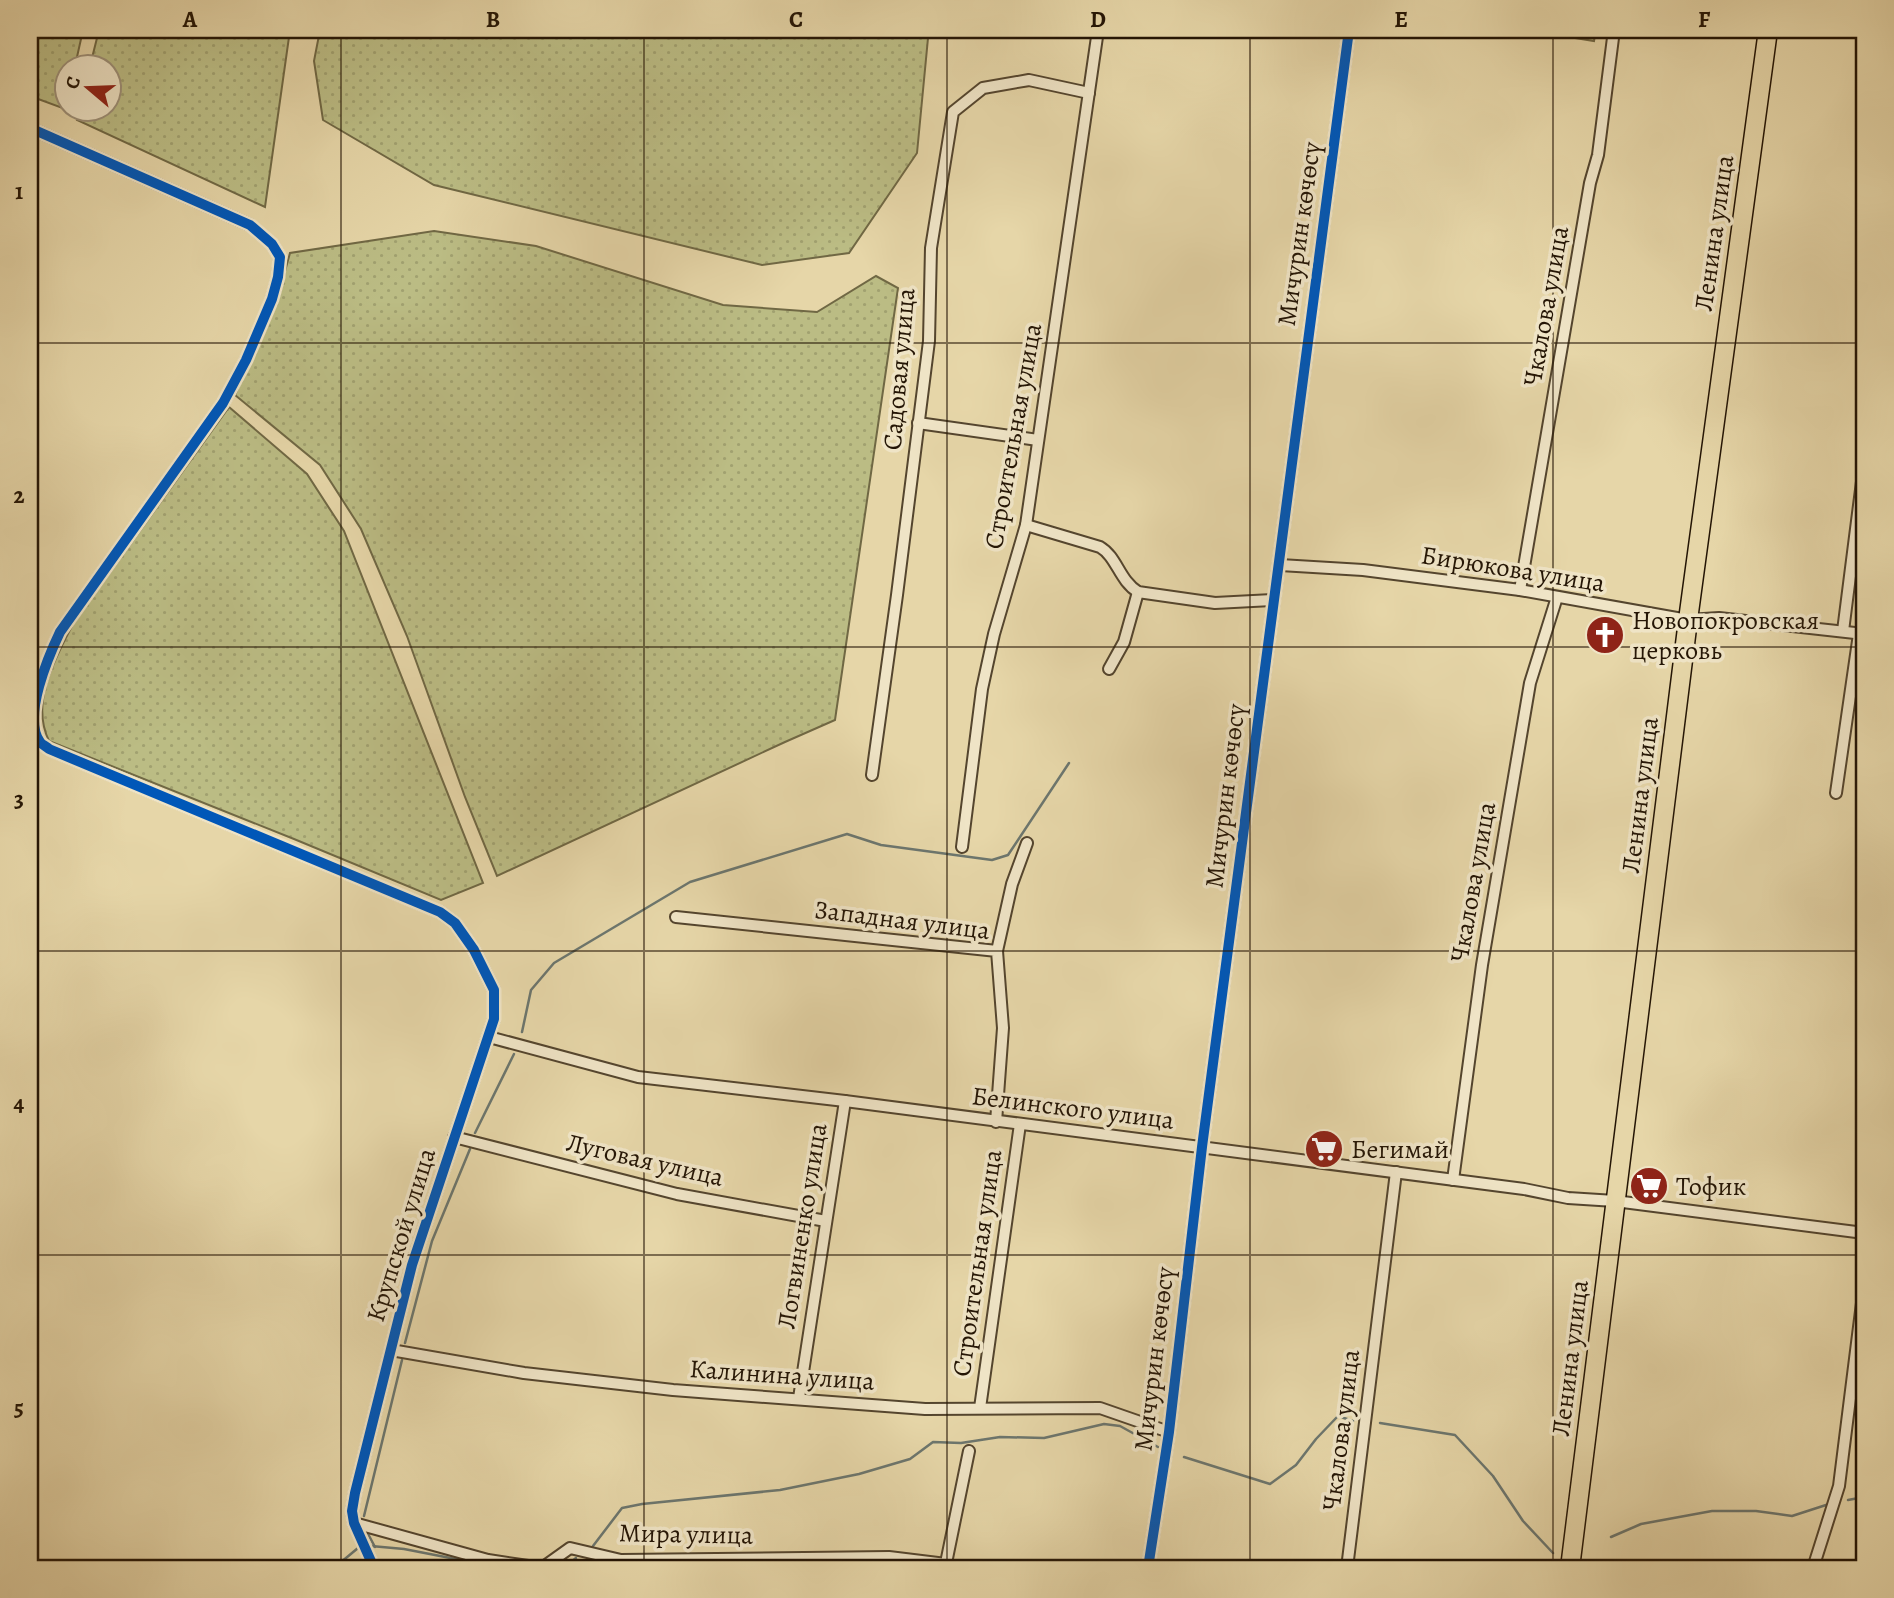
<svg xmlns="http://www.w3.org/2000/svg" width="1894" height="1598" font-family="Alegreya,serif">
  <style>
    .grass { fill: url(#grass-dots); stroke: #706844; stroke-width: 2 }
    .garden { fill: #bbbc84; stroke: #706844; stroke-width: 2 }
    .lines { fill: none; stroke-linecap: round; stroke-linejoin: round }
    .stream { stroke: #6c766e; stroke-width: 2.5 }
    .street-casing { stroke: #54452e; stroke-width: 14 }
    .primary-casing { stroke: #241505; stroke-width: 21 }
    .street { stroke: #efe4c6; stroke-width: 10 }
    .primary { stroke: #e6d6a8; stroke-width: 18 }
    .cycleway-casing { stroke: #efe4c6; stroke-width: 15 }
    .cycleway { stroke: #0057b8; stroke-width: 10 }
    .grid { fill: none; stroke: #241505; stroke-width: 2; stroke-opacity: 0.55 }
    .labels { text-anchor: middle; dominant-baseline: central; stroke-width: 7; stroke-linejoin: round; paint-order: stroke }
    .street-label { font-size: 26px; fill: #241505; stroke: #efe4c6 }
    .poi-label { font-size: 26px; fill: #241505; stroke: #efe4c6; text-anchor: start }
    .neatline { fill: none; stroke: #241505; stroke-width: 2.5 }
    .grid-label { font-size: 23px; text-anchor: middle; font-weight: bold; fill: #241505 }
  </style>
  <defs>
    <pattern id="grass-dots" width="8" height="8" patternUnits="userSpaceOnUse" patternTransform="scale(1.75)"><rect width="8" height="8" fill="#bbbc84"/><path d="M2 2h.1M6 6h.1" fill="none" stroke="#a1a170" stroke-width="1.8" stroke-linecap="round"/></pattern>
  </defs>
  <rect width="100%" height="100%" fill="#e6d6a8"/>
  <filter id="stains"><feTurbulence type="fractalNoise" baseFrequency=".00286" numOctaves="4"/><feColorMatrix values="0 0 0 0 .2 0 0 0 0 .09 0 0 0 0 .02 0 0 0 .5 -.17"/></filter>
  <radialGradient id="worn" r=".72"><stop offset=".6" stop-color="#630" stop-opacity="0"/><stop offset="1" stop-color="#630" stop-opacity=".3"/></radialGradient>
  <g class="grass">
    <path d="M 30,30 L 83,30 L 75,66 L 66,66 L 66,102 L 65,109 L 30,96 Z"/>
    <path d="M 99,30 L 290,30 L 265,207 L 77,120 L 80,109 L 108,108 L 108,66 L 90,66 Z"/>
    <path d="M 320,30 L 886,30 L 928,38 L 917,153 L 849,253 L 762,265 L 434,185 L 323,120 L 314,61 Z"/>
    <path d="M 434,231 L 536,246 L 723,305 L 817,312 L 876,276 L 898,288 L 835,720 L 785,742 L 497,876 L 465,797 L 407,636 L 361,529 L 320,465 L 235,395 L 281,286 L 290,253 Z"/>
    <path d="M 229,407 L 307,474 L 344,531 L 483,883 L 441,900 L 294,839 L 49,741 C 30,702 55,659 73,624 Z"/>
  </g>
  <path class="garden" d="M 1526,30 L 1596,30 L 1594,41 Z"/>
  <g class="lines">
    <g class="stream">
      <path d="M 522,1032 L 531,990 L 554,963 L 690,882 L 847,834 L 881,845 L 992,860 L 1008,855 L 1069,763"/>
      <path d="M 475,1133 L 514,1054"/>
      <path d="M 405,1343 L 432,1241 L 470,1149"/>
      <path d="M 1380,1423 L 1455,1435 L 1493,1476 L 1523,1521 L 1553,1553"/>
      <path d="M 1184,1457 L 1270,1484 L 1296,1465 L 1316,1439 L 1338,1416 L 1353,1421"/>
      <path d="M 1848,1500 L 1864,1497"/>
      <path d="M 364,1516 L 402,1360"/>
      <path d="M 367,1532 L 375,1547"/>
      <path d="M 1611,1537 L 1641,1524 L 1712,1511 L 1756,1511 L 1792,1516 L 1826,1505"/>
      <path d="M 371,1546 L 404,1549 L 502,1568"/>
      <path d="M 593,1546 L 622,1508 L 642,1504 L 780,1490 L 859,1474 L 910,1459 L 933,1442 L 961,1443 L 1000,1437 L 1044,1438 L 1104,1424 L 1120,1426 L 1158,1447"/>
      <path d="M 334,1568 L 358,1548"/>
      <path d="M 563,1568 L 576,1558"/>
    </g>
    <defs>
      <g id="street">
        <path d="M 30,128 L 250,225 L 272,244 L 280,257 L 278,277 L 272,299 L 246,360 L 223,403 L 60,632 C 49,655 22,717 40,742 C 42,745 46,746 49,749 L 440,912 L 455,923 L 474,950 L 494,990 L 494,1019 L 412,1265 L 355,1493 L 352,1511 L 354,1523 L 374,1568"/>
        <path d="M 918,423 L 1038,440"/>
        <path d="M 1026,525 L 1100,547 C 1117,557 1119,580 1138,592 L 1215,603 L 1273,600"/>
        <path d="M 1280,565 L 1363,570 L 1520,590 L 1688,620 L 1719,618 L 1864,634"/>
        <path d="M 1520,590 L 1590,183 L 1598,155 L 1614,30"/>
        <path d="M 1843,631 L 1864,466"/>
        <path d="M 1109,669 L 1124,642 L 1138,592"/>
        <path d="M 872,775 L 897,595 L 929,341 L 931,248 L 953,112 L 983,88 L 1029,80 L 1089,93"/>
        <path d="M 1836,793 L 1859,634"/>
        <path d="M 962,847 L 982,689 L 994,634 L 1026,525 L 1098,30"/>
        <path d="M 676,917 L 997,951 L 1003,1028 L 996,1122"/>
        <path d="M 997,951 L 1012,884 L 1027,843"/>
        <path d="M 489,1037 L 638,1077 L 845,1101 L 1524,1189 L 1568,1198 L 1615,1201 L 1864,1233"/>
        <path d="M 454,1137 L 677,1194 L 826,1221"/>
        <path d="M 1453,1180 L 1482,965 L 1530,683 L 1557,597"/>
        <path d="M 391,1350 L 524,1373 L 673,1390 L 925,1409 L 1100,1408 L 1169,1432"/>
        <path d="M 799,1398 L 845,1101"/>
        <path d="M 980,1408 L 1020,1124"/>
        <path d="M 354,1523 L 488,1560 L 542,1568 L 570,1548 L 621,1560 L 889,1557 L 946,1564"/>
        <path d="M 945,1568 L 969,1451"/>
        <path d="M 1148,1568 L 1169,1432 L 1202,1147 L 1349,30"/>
        <path d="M 1347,1568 L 1396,1172"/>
        <path d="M 1813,1568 L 1839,1486 L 1864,1287"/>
      </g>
      <path id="primary" d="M 1570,1568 L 1688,620 L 1768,30"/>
    </defs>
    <use href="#street" class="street-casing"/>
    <use href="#primary" class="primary-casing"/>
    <use href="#street" class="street"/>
    <use href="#primary" class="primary"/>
    <defs>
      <g id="cycleway">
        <path d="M 30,128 L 250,225 L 272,244 L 280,257 L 278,277 L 272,299 L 246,360 L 223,403 L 60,632 C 49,655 22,717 40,742 C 42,745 46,746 49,749 L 440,912 L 455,923 L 474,950 L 494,990 L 494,1019 L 412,1265 L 355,1493 L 352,1511 L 354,1523 L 374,1568"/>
        <path d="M 1148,1568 L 1169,1432 L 1202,1147 L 1349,30"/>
      </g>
    </defs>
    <use href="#cycleway" class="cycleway-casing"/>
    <use href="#cycleway" class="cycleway"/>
  </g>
  <path class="grid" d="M 341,30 L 341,1568M 644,30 L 644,1568M 947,30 L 947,1568M 1250,30 L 1250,1568M 1553,30 L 1553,1568M 30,343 L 1864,343M 30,647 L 1864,647M 30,951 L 1864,951M 30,1255 L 1864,1255"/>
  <defs>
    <symbol id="church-disc" viewBox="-11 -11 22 22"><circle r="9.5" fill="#8f2418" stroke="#efe4c6"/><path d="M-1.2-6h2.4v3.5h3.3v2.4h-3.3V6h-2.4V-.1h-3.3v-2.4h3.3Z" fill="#fff"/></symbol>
    <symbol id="supermarket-disc" viewBox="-11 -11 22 22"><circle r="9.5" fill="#8f2418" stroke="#efe4c6"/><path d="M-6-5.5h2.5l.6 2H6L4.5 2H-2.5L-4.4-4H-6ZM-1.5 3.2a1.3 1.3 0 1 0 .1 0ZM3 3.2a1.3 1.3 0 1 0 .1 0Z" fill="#fff"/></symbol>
  </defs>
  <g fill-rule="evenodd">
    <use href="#church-disc" x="1583" y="613" width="44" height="44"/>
    <use href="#supermarket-disc" x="1302" y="1127" width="44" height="44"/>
    <use href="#supermarket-disc" x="1627" y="1164" width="44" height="44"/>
  </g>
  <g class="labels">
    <g class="street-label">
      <text transform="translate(1714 233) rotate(-82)">Ленина улица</text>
      <text transform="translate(1299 234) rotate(-82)">Мичурин көчөсү</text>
      <text transform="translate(1546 306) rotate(-80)">Чкалова улица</text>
      <text transform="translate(899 369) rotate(-85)">Садовая улица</text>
      <text transform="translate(1013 436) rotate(-80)">Строительная улица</text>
      <text transform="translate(1513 569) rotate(9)">Бирюкова улица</text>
      <text transform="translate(1640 795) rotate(-83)">Ленина улица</text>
      <text transform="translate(1225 796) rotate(-83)">Мичурин көчөсү</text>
      <text transform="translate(1473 882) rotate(-80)">Чкалова улица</text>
      <text transform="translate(902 920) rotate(7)">Западная улица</text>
      <text transform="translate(1073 1108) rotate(7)">Белинского улица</text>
      <text transform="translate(645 1160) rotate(13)">Луговая улица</text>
      <text transform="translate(802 1226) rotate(-81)">Логвиненко улица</text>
      <text transform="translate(401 1235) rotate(-73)">Крупской улица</text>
      <text transform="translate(977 1263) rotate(-82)">Строительная улица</text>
      <text transform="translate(1570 1358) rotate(-83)">Ленина улица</text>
      <text transform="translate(1154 1359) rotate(-83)">Мичурин көчөсү</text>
      <text transform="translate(782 1375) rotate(4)">Калинина улица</text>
      <text transform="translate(1341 1430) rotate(-83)">Чкалова улица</text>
      <text transform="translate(686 1534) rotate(1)">Мира улица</text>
    </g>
    <g class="poi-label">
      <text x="1632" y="620">Новопокровская<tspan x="1632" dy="30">церковь</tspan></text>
      <text x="1351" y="1149">Бегимай</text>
      <text x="1676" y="1186">Тофик</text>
    </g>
  </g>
  <rect width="1894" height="1598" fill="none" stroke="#e6d6a8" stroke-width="77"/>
  <g transform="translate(88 88) rotate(289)"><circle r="33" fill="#efe4c6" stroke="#9e9179" stroke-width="2"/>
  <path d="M0-5L12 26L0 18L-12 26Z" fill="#8f2418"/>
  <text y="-10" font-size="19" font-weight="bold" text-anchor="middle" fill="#241505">С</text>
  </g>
  <rect x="38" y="38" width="1818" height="1522" class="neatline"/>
  <g class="grid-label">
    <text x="190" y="27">A</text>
    <text x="493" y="27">B</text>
    <text x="796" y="27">C</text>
    <text x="1098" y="27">D</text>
    <text x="1401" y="27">E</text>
    <text x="1704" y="27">F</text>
    <text x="19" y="199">1</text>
    <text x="19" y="503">2</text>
    <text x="19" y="807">3</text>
    <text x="19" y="1111">4</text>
    <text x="19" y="1415">5</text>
  </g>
  <rect width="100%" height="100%" filter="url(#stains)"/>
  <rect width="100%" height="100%" fill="url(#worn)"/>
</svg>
